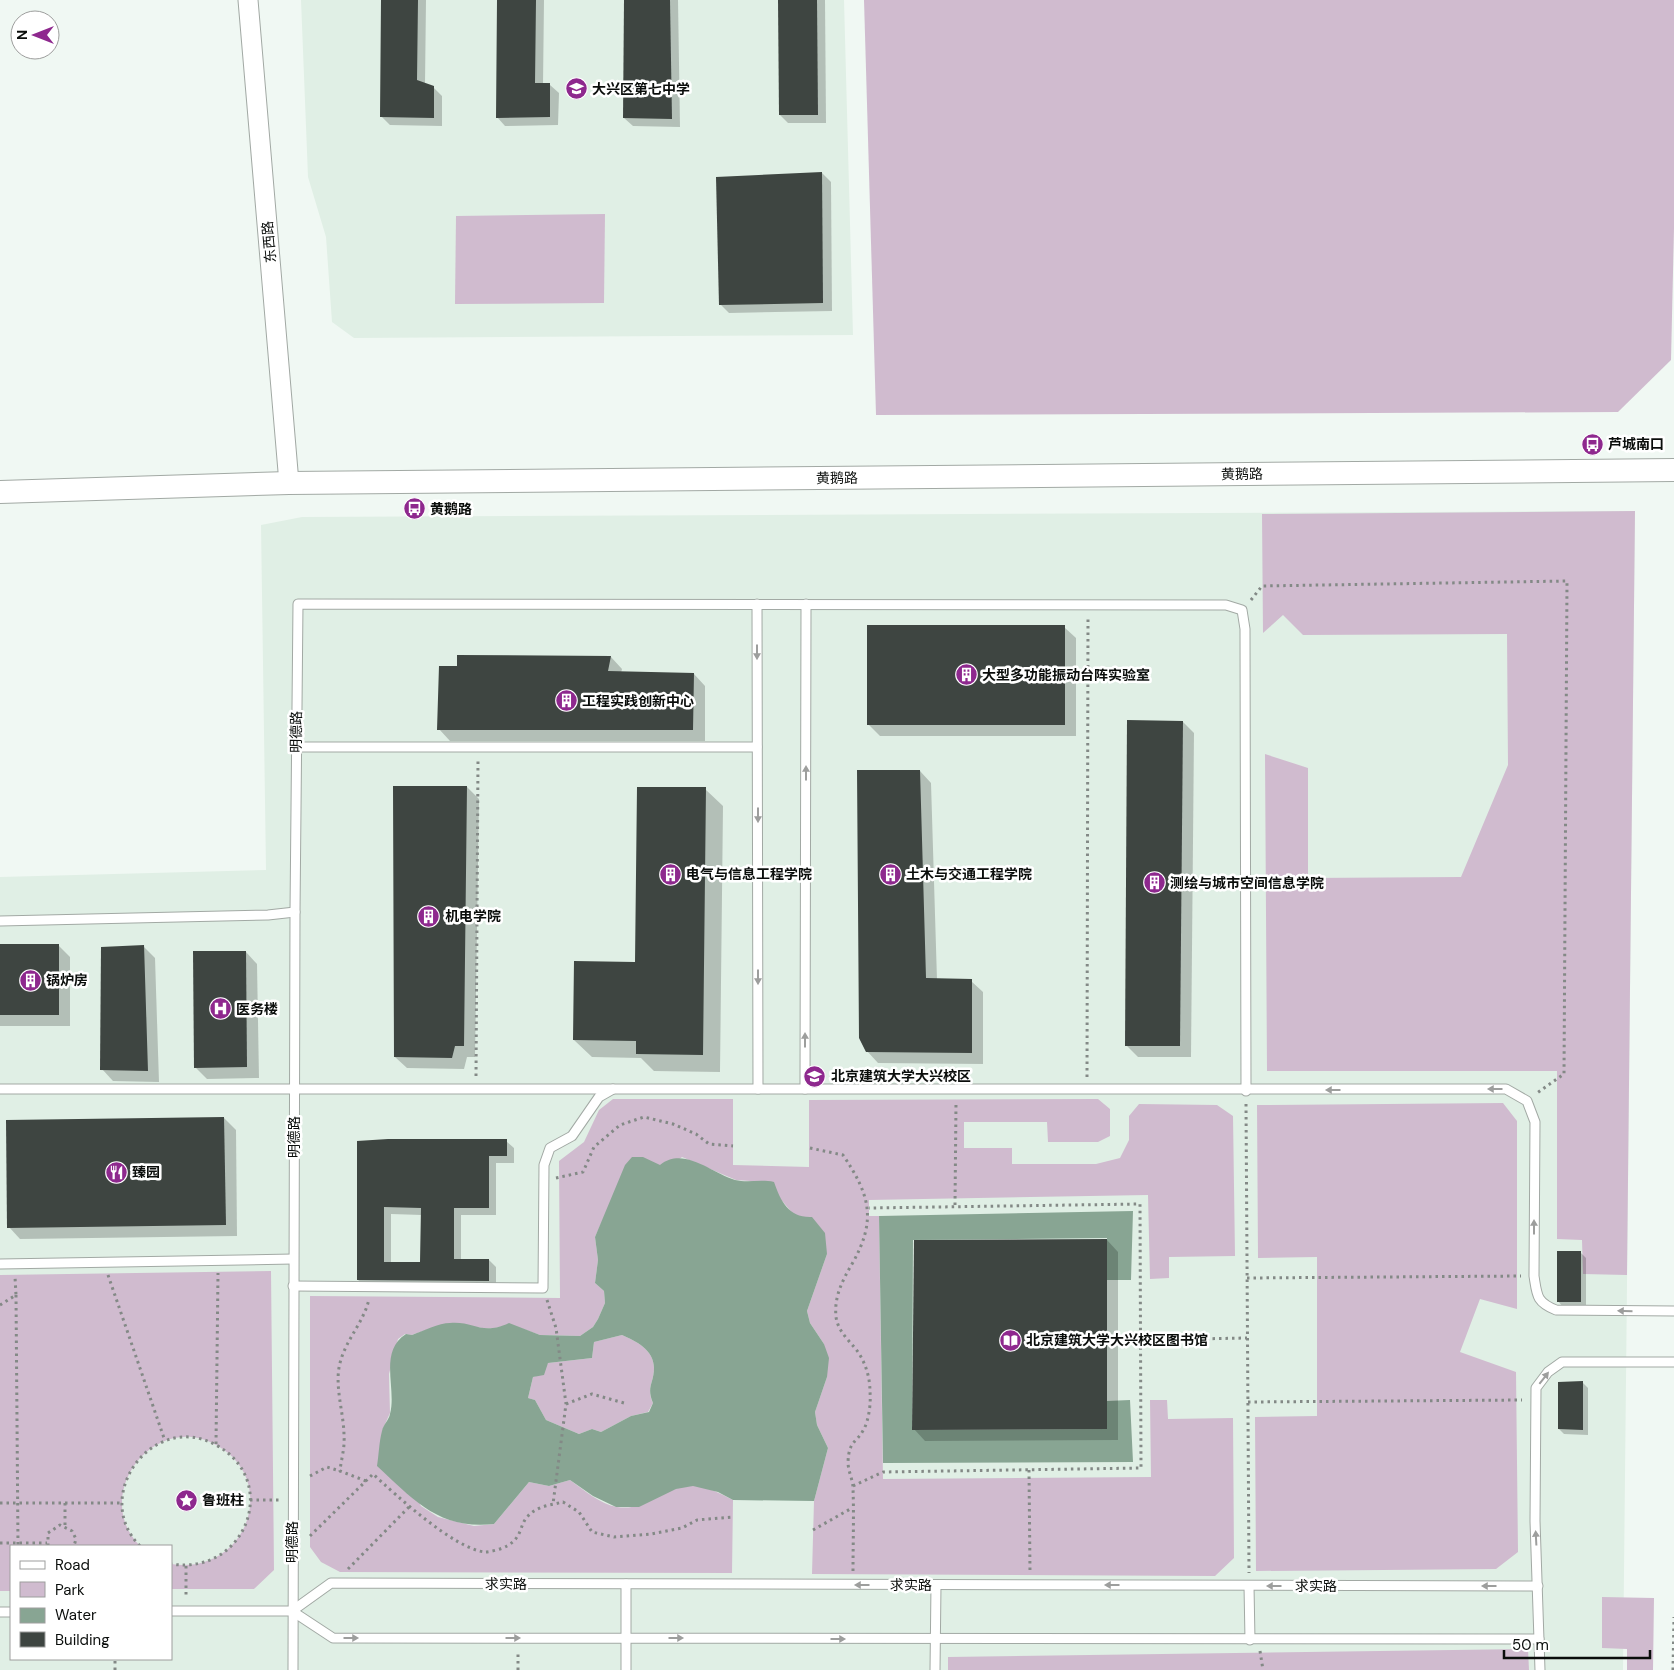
<svg xmlns="http://www.w3.org/2000/svg" width="1674" height="1670" font-family="'DM Sans','Noto Sans SC',sans-serif">
  <style>
    .built { fill: #e0efe5; fill-rule: evenodd }
    .green { fill: #d0bbcf }
    .water { fill: #88a593; fill-rule: evenodd }
    .shadow { fill: #0003; fill-rule: evenodd }
    .building { fill: #3e4541; fill-rule: evenodd }
    .lines { fill: none; stroke-linecap: round; stroke-linejoin: round }
    .service-casing { stroke: #a2a9a4; stroke-width: 11 }
    .minor-casing { stroke: #a2a9a4; stroke-width: 21 }
    .tertiary-casing { stroke: #a2a9a4; stroke-width: 24 }
    .path { stroke: #838986; stroke-width: 3; stroke-dasharray: 2.5 4; stroke-linecap: butt }
    .service { stroke: #fff; stroke-width: 9 }
    .minor { stroke: #fff; stroke-width: 19 }
    .tertiary { stroke: #fff; stroke-width: 22 }
    .oneway { fill: #9d9e9d }
    .labels { text-anchor: middle; dominant-baseline: central; stroke-width: 5; stroke-linejoin: round; paint-order: stroke }
    .poi-label { font-size: 14px; font-weight: bold; fill: #0a0d0b; stroke: #fff; text-anchor: start }
    .street-label { font-size: 14px; fill: #0a0d0b; stroke: #fff }
  </style>
  <rect width="100%" height="100%" fill="#f0f8f3"/>
  <g class="built">
    <path d="M 301,0 L 844,0 L 853,335 L 354,338 L 332,322 L 326,237 L 308,177 Z"/>
    <path d="M 1635,511 L 1623,1670 L 0,1670 L 0,877 L 266,870 L 261,525 L 302,517 ZM 11,1546 L 171,1546 L 171,1659 L 11,1659 Z"/>
  </g>
  <g class="green">
    <path d="M 864,0 L 1674,0 L 1674,228 L 1671,360 L 1618,412 L 876,415 Z"/>
    <path d="M 605,214 L 604,303 L 455,304 L 456,216 Z"/>
    <path d="M 1635,511 L 1627,1275 L 1583,1274 L 1582,1240 L 1557,1239 L 1557,1071 L 1267,1071 L 1265,754 L 1308,768 L 1308,878 L 1461,877 L 1508,765 L 1507,634 L 1303,635 L 1283,615 L 1263,633 L 1262,514 Z"/>
    <path d="M 613,1099 L 733,1099 L 733,1165 L 809,1167 L 809,1100 L 1098,1099 L 1110,1109 L 1110,1136 L 1098,1142 L 1048,1142 L 1047,1122 L 964,1122 L 964,1148 L 1012,1148 L 1012,1164 L 1096,1164 L 1120,1158 L 1129,1140 L 1129,1116 L 1139,1104 L 1217,1105 L 1233,1116 L 1235,1256 L 1169,1257 L 1169,1278 L 1150,1279 L 1148,1195 L 869,1200 L 869,1216 L 879,1216 L 883,1479 L 1151,1477 L 1150,1400 L 1167,1400 L 1168,1419 L 1233,1418 L 1234,1558 L 1215,1576 L 812,1574 L 814,1501 L 828,1448 L 817,1425 L 815,1412 L 827,1377 L 824,1344 L 810,1323 L 807,1311 L 827,1254 L 801,1218 L 793,1214 L 779,1197 L 750,1181 L 736,1180 L 682,1157 L 604,1217 L 595,1237 L 598,1260 L 595,1283 L 604,1291 L 605,1303 L 598,1319 L 593,1327 L 580,1336 L 540,1335 L 509,1324 C 493,1331 484,1328 467,1326 C 454,1325 424,1330 412,1335 L 405,1334 L 398,1339 L 389,1374 L 390,1413 L 382,1431 L 421,1506 L 438,1517 L 474,1526 L 494,1524 L 529,1482 L 549,1486 L 570,1480 C 584,1490 600,1504 617,1507 C 646,1512 665,1485 693,1486 C 707,1486 721,1494 733,1500 L 732,1573 L 340,1572 L 321,1562 L 310,1547 L 310,1296 L 560,1298 L 559,1161 L 584,1142 L 599,1110 Z"/>
    <path d="M 1503,1103 L 1517,1121 L 1517,1309 L 1480,1299 L 1460,1352 L 1516,1372 L 1518,1552 L 1496,1569 L 1256,1571 L 1255,1417 L 1317,1416 L 1317,1257 L 1258,1258 L 1257,1105 Z"/>
    <path d="M 271,1271 L 274,1570 L 254,1589 L 171,1589 L 171,1564 C 247,1576 281,1480 216,1445 C 153,1410 90,1496 140,1546 L 11,1546 L 11,1591 L 0,1591 L 0,1275 Z"/>
    <path d="M 622,1335 C 636,1341 654,1350 654,1368 C 654,1383 646,1387 653,1403 L 648,1412 L 631,1416 L 601,1432 L 592,1429 L 579,1434 L 546,1420 L 535,1400 L 528,1398 L 533,1377 L 539,1375 L 548,1363 L 592,1358 L 594,1342 Z"/>
    <path d="M 1602,1597 L 1654,1598 L 1653,1670 L 1627,1670 L 1627,1649 L 1602,1648 Z"/>
    <path d="M 1528,1649 L 1529,1670 L 948,1670 L 948,1657 Z"/>
  </g>
  <g class="water">
    <path d="M 632,1157 L 643,1157 L 660,1165 C 684,1146 711,1173 735,1180 C 748,1183 761,1179 774,1182 C 781,1202 789,1218 812,1217 L 825,1233 L 827,1254 L 807,1311 L 810,1323 L 824,1344 L 829,1358 L 827,1377 L 815,1412 L 817,1425 L 828,1448 L 814,1501 L 733,1500 L 718,1492 L 693,1486 L 676,1489 L 639,1507 L 616,1507 L 593,1496 L 570,1480 L 549,1486 L 529,1482 L 494,1524 C 439,1530 414,1500 377,1466 C 379,1454 379,1442 382,1431 C 383,1425 389,1420 390,1414 C 397,1388 378,1352 406,1334 L 412,1335 C 423,1331 439,1323 450,1323 C 475,1321 481,1336 509,1323 L 540,1335 L 580,1336 L 593,1327 L 598,1319 L 605,1303 L 604,1291 L 595,1283 L 598,1260 L 595,1237 L 625,1165 ZM 622,1335 C 636,1341 654,1350 654,1368 C 654,1383 646,1387 653,1403 L 649,1412 L 631,1416 L 601,1432 L 592,1429 L 579,1434 L 546,1420 L 535,1400 L 528,1398 L 533,1377 L 544,1375 L 548,1363 L 592,1358 L 594,1342 Z"/>
    <path d="M 1133,1211 L 1131,1280 L 1107,1280 L 1107,1238 L 913,1240 L 912,1430 L 1107,1429 L 1107,1401 L 1130,1400 L 1133,1462 L 883,1463 L 879,1216 Z"/>
  </g>
  <g class="shadow">
    <path d="M 382,0 L 426,0 L 425,84 L 433,87 L 442,96 L 442,126 L 390,125 L 381,116 Z"/>
    <path d="M 498,0 L 544,0 L 543,85 L 550,85 L 559,93 L 558,125 L 505,126 L 497,117 Z"/>
    <path d="M 625,0 L 678,0 L 680,127 L 633,126 L 624,118 Z"/>
    <path d="M 779,0 L 825,0 L 826,123 L 788,123 L 780,115 Z"/>
    <path d="M 822,173 L 831,182 L 832,311 L 729,313 L 720,304 Z"/>
    <path d="M 1064,627 L 1076,638 L 1076,736 L 880,736 L 869,725 Z"/>
    <path d="M 458,656 L 611,657 L 622,669 L 621,673 L 694,674 L 705,686 L 705,741 L 450,741 L 439,729 L 458,667 Z"/>
    <path d="M 1183,722 L 1194,733 L 1191,1057 L 1138,1057 L 1126,1045 Z"/>
    <path d="M 920,771 L 931,783 L 937,980 L 971,981 L 983,992 L 983,1064 L 878,1063 L 867,1051 Z"/>
    <path d="M 467,787 L 479,799 L 475,1057 L 467,1057 L 464,1069 L 407,1068 L 395,1057 Z"/>
    <path d="M 705,789 L 723,806 L 720,1072 L 654,1071 L 641,1058 L 592,1057 L 574,1040 L 636,963 Z"/>
    <path d="M 58,945 L 70,957 L 70,1026 L 0,1026 L 0,946 Z"/>
    <path d="M 143,946 L 155,958 L 159,1082 L 113,1081 L 102,1069 Z"/>
    <path d="M 246,952 L 257,964 L 259,1078 L 207,1079 L 195,1067 Z"/>
    <path d="M 224,1118 L 236,1130 L 237,1236 L 20,1239 L 9,1227 Z"/>
    <path d="M 506,1141 L 514,1148 L 514,1163 L 496,1163 L 496,1215 L 461,1215 L 461,1260 L 489,1260 L 496,1267 L 496,1288 L 366,1287 L 358,1280 L 359,1142 ZM 391,1214 L 422,1215 L 421,1264 L 391,1263 Z"/>
    <path d="M 1107,1240 L 1118,1252 L 1118,1440 L 925,1441 L 914,1429 Z"/>
    <path d="M 1580,1252 L 1586,1258 L 1586,1307 L 1563,1307 L 1558,1301 Z"/>
    <path d="M 1582,1382 L 1588,1388 L 1588,1435 L 1564,1434 L 1559,1429 Z"/>
  </g>
  <g class="building">
    <path d="M 381,0 L 418,0 L 417,80 L 434,86 L 434,118 L 380,117 Z"/>
    <path d="M 497,0 L 536,0 L 535,83 L 550,83 L 550,117 L 496,118 Z"/>
    <path d="M 624,0 L 670,0 L 672,119 L 623,118 Z"/>
    <path d="M 778,0 L 817,0 L 818,115 L 779,115 Z"/>
    <path d="M 822,172 L 823,303 L 719,305 L 716,177 Z"/>
    <rect x="867" y="625" width="198" height="100"/>
    <path d="M 457,655 L 611,656 L 608,671 L 694,673 L 693,730 L 437,730 L 439,666 L 457,666 Z"/>
    <path d="M 1127,720 L 1183,721 L 1180,1046 L 1125,1046 Z"/>
    <path d="M 857,770 L 920,770 L 926,978 L 972,979 L 972,1053 L 866,1052 L 859,1038 Z"/>
    <path d="M 393,786 L 467,786 L 464,1046 L 455,1046 L 452,1058 L 394,1057 Z"/>
    <path d="M 637,787 L 706,787 L 703,1055 L 636,1054 L 636,1041 L 573,1040 L 574,961 L 635,962 Z"/>
    <rect x="0" y="944" width="59" height="71"/>
    <path d="M 144,945 L 148,1071 L 100,1070 L 101,947 Z"/>
    <path d="M 193,951 L 246,951 L 247,1067 L 194,1068 Z"/>
    <path d="M 224,1117 L 226,1225 L 7,1228 L 6,1120 Z"/>
    <path d="M 388,1139 L 507,1139 L 507,1156 L 489,1156 L 489,1208 L 454,1208 L 454,1259 L 489,1259 L 489,1281 L 357,1280 L 357,1141 ZM 384,1207 L 421,1208 L 420,1262 L 384,1262 Z"/>
    <path d="M 1107,1239 L 1107,1429 L 912,1430 L 914,1240 Z"/>
    <rect x="1557" y="1251" width="24" height="51"/>
    <path d="M 1583,1381 L 1583,1430 L 1558,1429 L 1558,1382 Z"/>
  </g>
  <g class="lines">
    <defs>
      <g id="service">
        <path d="M 757,604 L 758,1089"/>
        <path d="M 296,747 L 757,747"/>
        <path d="M 0,921 L 268,915 L 295,912"/>
        <path d="M 0,1089 L 1506,1089 L 1527,1101 L 1535,1122 L 1534,1276 C 1537,1295 1536,1302 1556,1310 L 1674,1311"/>
        <path d="M 805,1089 L 806,604"/>
        <path d="M 0,1264 L 293,1259"/>
        <path d="M 293,1286 L 543,1288 L 544,1165 L 550,1148 L 572,1136 L 599,1097 L 613,1089"/>
        <path d="M 626,1584 L 626,1670"/>
        <path d="M 1249,1586 L 1250,1640"/>
        <path d="M 171,1611 L 292,1611 L 333,1638 L 1539,1639"/>
        <path d="M 292,1611 L 331,1583 L 1538,1586"/>
        <path d="M 0,1612 L 11,1612"/>
        <path d="M 293,1670 L 295,912 L 298,604 L 1226,605 L 1242,610 L 1245,629 L 1246,1091"/>
        <path d="M 935,1670 L 936,1585"/>
        <path d="M 1540,1670 L 1535,1521 L 1536,1388 L 1548,1372 L 1562,1362 L 1674,1362"/>
      </g>
      <path id="minor" d="M 248,0 L 289,483"/>
      <path id="tertiary" d="M 0,492 L 289,483 L 1674,470"/>
    </defs>
    <use href="#service" class="service-casing"/>
    <use href="#minor" class="minor-casing"/>
    <use href="#tertiary" class="tertiary-casing"/>
    <g class="path">
      <path d="M 1251,600 L 1262,586 L 1567,581 L 1564,1074 L 1537,1093"/>
      <path d="M 476,1076 L 478,759"/>
      <path d="M 1087,1077 L 1088,618"/>
      <path d="M 1246,1104 L 1249,1573"/>
      <path d="M 810,1148 L 843,1155 C 870,1195 877,1220 852,1264 C 842,1281 834,1297 836,1317 C 838,1332 850,1341 858,1352 C 866,1364 870,1378 870,1392 C 871,1403 869,1419 864,1429 C 856,1444 849,1440 848,1462 C 848,1471 853,1480 853,1488 C 854,1516 853,1544 853,1572"/>
      <path d="M 556,1178 L 583,1172 L 594,1147 L 620,1125 L 644,1117 L 673,1124 L 696,1134 L 709,1144 L 733,1146"/>
      <path d="M 955,1205 L 956,1103"/>
      <path d="M 108,1275 L 165,1441"/>
      <path d="M 1247,1278 L 1521,1276"/>
      <path d="M 16,1295 L 18,1546"/>
      <path d="M 547,1300 L 556,1328 L 566,1404 L 553,1504"/>
      <path d="M 0,1305 L 16,1295 L 15,1277"/>
      <path d="M 1141,1340 L 1247,1338"/>
      <path d="M 1248,1402 L 1522,1400"/>
      <path d="M 566,1404 L 592,1394 L 624,1403"/>
      <path d="M 216,1444 L 218,1273"/>
      <path d="M 1029,1470 L 1030,1572"/>
      <path d="M 310,1476 L 327,1467 L 340,1471"/>
      <path d="M 366,1481 L 340,1471 C 341,1460 345,1448 344,1436 C 344,1413 334,1386 340,1363 C 346,1339 364,1322 369,1299"/>
      <path d="M 853,1486 L 883,1472 L 1141,1468 L 1140,1204 L 869,1208"/>
      <path d="M 250,1500 L 281,1500"/>
      <path d="M 0,1503 L 122,1503"/>
      <path d="M 65,1525 L 65,1503"/>
      <path d="M 813,1530 L 852,1508"/>
      <path d="M 310,1536 L 373,1474 C 396,1495 454,1549 485,1552 C 490,1552 502,1549 507,1546 C 523,1537 519,1525 528,1516 C 537,1506 551,1505 563,1502 L 579,1512 L 592,1532 L 614,1537 L 651,1534 L 682,1528 L 697,1520 L 733,1517"/>
      <path d="M 0,1543 L 47,1543"/>
      <path d="M 48,1546 L 48,1533 L 60,1525 L 72,1531 L 76,1539 L 74,1546"/>
      <path d="M 140,1546 C 90,1496 153,1410 216,1445 C 281,1480 247,1576 171,1564"/>
      <path d="M 186,1566 L 186,1598"/>
      <path d="M 348,1569 L 409,1507"/>
      <path d="M 1260,1651 L 1263,1670"/>
      <path d="M 115,1670 L 115,1659"/>
      <path d="M 518,1670 L 518,1651"/>
      <path d="M 1673,1670 L 1674,1617"/>
    </g>
    <use href="#service" class="service"/>
    <use href="#minor" class="minor"/>
    <use href="#tertiary" class="tertiary"/>
  </g>
  <defs><path id="oneway-solid" d="M-6-.8H1V-3.2L6.5 0L1 3.2V.8H-6Z" transform="scale(1.25)"/></defs>
  <g class="oneway">
    <use href="#oneway-solid" transform="translate(757 652) rotate(90)"/>
    <use href="#oneway-solid" transform="translate(806 773) rotate(-90)"/>
    <use href="#oneway-solid" transform="translate(758 815) rotate(90)"/>
    <use href="#oneway-solid" transform="translate(758 977) rotate(90)"/>
    <use href="#oneway-solid" transform="translate(805 1040) rotate(-90)"/>
    <use href="#oneway-solid" transform="translate(1495 1089) rotate(180)"/>
    <use href="#oneway-solid" transform="translate(1333 1090) rotate(180)"/>
    <use href="#oneway-solid" transform="translate(1534 1227) rotate(-90)"/>
    <use href="#oneway-solid" transform="translate(1625 1311) rotate(-179)"/>
    <use href="#oneway-solid" transform="translate(1544 1378) rotate(-52)"/>
    <use href="#oneway-solid" transform="translate(1536 1538) rotate(-93)"/>
    <use href="#oneway-solid" transform="translate(862 1585) rotate(-180)"/>
    <use href="#oneway-solid" transform="translate(1112 1585) rotate(-180)"/>
    <use href="#oneway-solid" transform="translate(1274 1586) rotate(-180)"/>
    <use href="#oneway-solid" transform="translate(1489 1586) rotate(-180)"/>
    <use href="#oneway-solid" transform="translate(351 1638)"/>
    <use href="#oneway-solid" transform="translate(513 1638)"/>
    <use href="#oneway-solid" transform="translate(676 1638)"/>
    <use href="#oneway-solid" transform="translate(838 1639)"/>
  </g>
  <defs>
    <symbol id="school-disc" viewBox="-11 -11 22 22"><circle r="9.5" fill="#8e288e" stroke="#fff"/><path d="M0-5L7-2L0 1L-7-2ZM-4 1L0 2.5L4 1V4Q0 6-4 4Z" fill="#fff"/></symbol>
    <symbol id="bus-disc" viewBox="-11 -11 22 22"><circle r="9.5" fill="#8e288e" stroke="#fff"/><path d="M-5-6H5V4H4V6H2V4H-2V6H-4V4H-5ZM-3.5-4V0h7V-4ZM-3.5 1.2v1.5H-2V1.2ZM2 1.2v1.5H3.5V1.2Z" fill="#fff"/></symbol>
    <symbol id="building-disc" viewBox="-11 -11 22 22"><circle r="9.5" fill="#8e288e" stroke="#fff"/><path d="M-4-6H4V6H1V3H-1V6H-4ZM-2.5-4.3h1.7v1.8h-1.7ZM.8-4.3h1.7v1.8H.8ZM-2.5-1h1.7V.8h-1.7ZM.8-1h1.7V.8H.8Z" fill="#fff"/></symbol>
    <symbol id="hospital-disc" viewBox="-11 -11 22 22"><circle r="9.5" fill="#8e288e" stroke="#fff"/><path d="M-5-5h3v3.5h4V-5h3V5h-3V1.5h-4V5h-3Z" fill="#fff"/></symbol>
    <symbol id="university-disc" viewBox="-11 -11 22 22"><circle r="9.5" fill="#8e288e" stroke="#fff"/><path d="M0-5L7-2L0 1L-7-2ZM-4 1L0 2.5L4 1V4Q0 6-4 4Z" fill="#fff"/></symbol>
    <symbol id="restaurant-disc" viewBox="-11 -11 22 22"><circle r="9.5" fill="#8e288e" stroke="#fff"/><path d="M-5-6h1v4h1v-4h1v4h1v-4h1v5L-1.5 .5V6h-2V.5L-5-1ZM5-6V6H3V1.5H1.5Q1.5-4 5-6Z" fill="#fff"/></symbol>
    <symbol id="library-disc" viewBox="-11 -11 22 22"><circle r="9.5" fill="#8e288e" stroke="#fff"/><path d="M-6-4Q-3-5.5-.7-3.5V5Q-3 3-6 4ZM6-4Q3-5.5 .7-3.5V5Q3 3 6 4Z" fill="#fff"/></symbol>
    <symbol id="sight-disc" viewBox="-11 -11 22 22"><circle r="9.5" fill="#8e288e" stroke="#fff"/><path d="M0-6L1.8-2.2L6-1.7L2.9 1.2L3.7 5.4L0 3.3L-3.7 5.4L-2.9 1.2L-6-1.7L-1.8-2.2Z" fill="#fff"/></symbol>
  </defs>
  <g fill-rule="evenodd">
    <use href="#school-disc" x="564" y="76" width="25" height="25"/>
    <use href="#bus-disc" x="1580" y="432" width="25" height="25"/>
    <use href="#bus-disc" x="402" y="496" width="25" height="25"/>
    <use href="#building-disc" x="954" y="662" width="25" height="25"/>
    <use href="#building-disc" x="554" y="688" width="25" height="25"/>
    <use href="#building-disc" x="658" y="862" width="25" height="25"/>
    <use href="#building-disc" x="878" y="862" width="25" height="25"/>
    <use href="#building-disc" x="1142" y="870" width="25" height="25"/>
    <use href="#building-disc" x="416" y="904" width="25" height="25"/>
    <use href="#building-disc" x="18" y="968" width="25" height="25"/>
    <use href="#hospital-disc" x="208" y="996" width="25" height="25"/>
    <use href="#university-disc" x="802" y="1064" width="25" height="25"/>
    <use href="#restaurant-disc" x="104" y="1160" width="25" height="25"/>
    <use href="#library-disc" x="998" y="1328" width="25" height="25"/>
    <use href="#sight-disc" x="174" y="1488" width="25" height="25"/>
  </g>
  <g class="labels">
    <g class="poi-label">
      <text x="592" y="89">大兴区第七中学</text>
      <text x="1608" y="444">芦城南口</text>
      <text x="430" y="509">黄鹅路</text>
      <text x="982" y="675">大型多功能振动台阵实验室</text>
      <text x="582" y="701">工程实践创新中心</text>
      <text x="686" y="874">电气与信息工程学院</text>
      <text x="906" y="874">土木与交通工程学院</text>
      <text x="1170" y="883">测绘与城市空间信息学院</text>
      <text x="445" y="916">机电学院</text>
      <text x="46" y="980">锅炉房</text>
      <text x="236" y="1009">医务楼</text>
      <text x="831" y="1076">北京建筑大学大兴校区</text>
      <text x="132" y="1172">臻园</text>
      <text x="1026" y="1340">北京建筑大学大兴校区图书馆</text>
      <text x="202" y="1500">鲁班柱</text>
    </g>
    <g class="street-label">
      <text transform="translate(269 242) rotate(-95)">东西路</text>
      <text transform="translate(1242 474) rotate(-1)">黄鹅路</text>
      <text transform="translate(837 478) rotate(-1)">黄鹅路</text>
      <text transform="translate(296 732) rotate(-89)">明德路</text>
      <text transform="translate(294 1137) rotate(-90)">明德路</text>
      <text transform="translate(292 1542) rotate(-90)">明德路</text>
      <text x="506" y="1584">求实路</text>
      <text x="911" y="1585">求实路</text>
      <text x="1316" y="1586">求实路</text>
    </g>
  </g>
  <rect x="10" y="1545" width="162" height="115" fill="#ffffff" stroke="#9d9e9d"/>
  <rect x="20" y="1561" width="25" height="8" fill="#ffffff" stroke="#9d9e9d"/>
  <text x="55" y="1570" font-size="15" fill="#0a0d0b">Road</text>
  <rect x="20" y="1582" width="25" height="15" fill="#d0bbcf" stroke="#9d9e9d"/>
  <text x="55" y="1595" font-size="15" fill="#0a0d0b">Park</text>
  <rect x="20" y="1608" width="25" height="15" fill="#88a593" stroke="#9d9e9d"/>
  <text x="55" y="1620" font-size="15" fill="#0a0d0b">Water</text>
  <rect x="20" y="1632" width="25" height="15" fill="#3e4541" stroke="#9d9e9d"/>
  <text x="55" y="1645" font-size="15" fill="#0a0d0b">Building</text>
  <g transform="translate(35 35) rotate(270)"><circle r="24" fill="#ffffff" stroke="#9d9e9d"/>
  <path d="M0-4L9 19L0 12L-9 19Z" fill="#8e288e"/>
  <text y="-8" font-size="14" font-weight="bold" text-anchor="middle" fill="#0a0d0b">N</text>
  </g>
  <path d="M1504 1650v8h146v-8" fill="none" stroke="#0a0d0b" stroke-width="2.5"/>
  <text x="1512" y="1650" font-size="15" fill="#0a0d0b" stroke="#ffffff" stroke-width="4" paint-order="stroke">50 m</text>
</svg>
